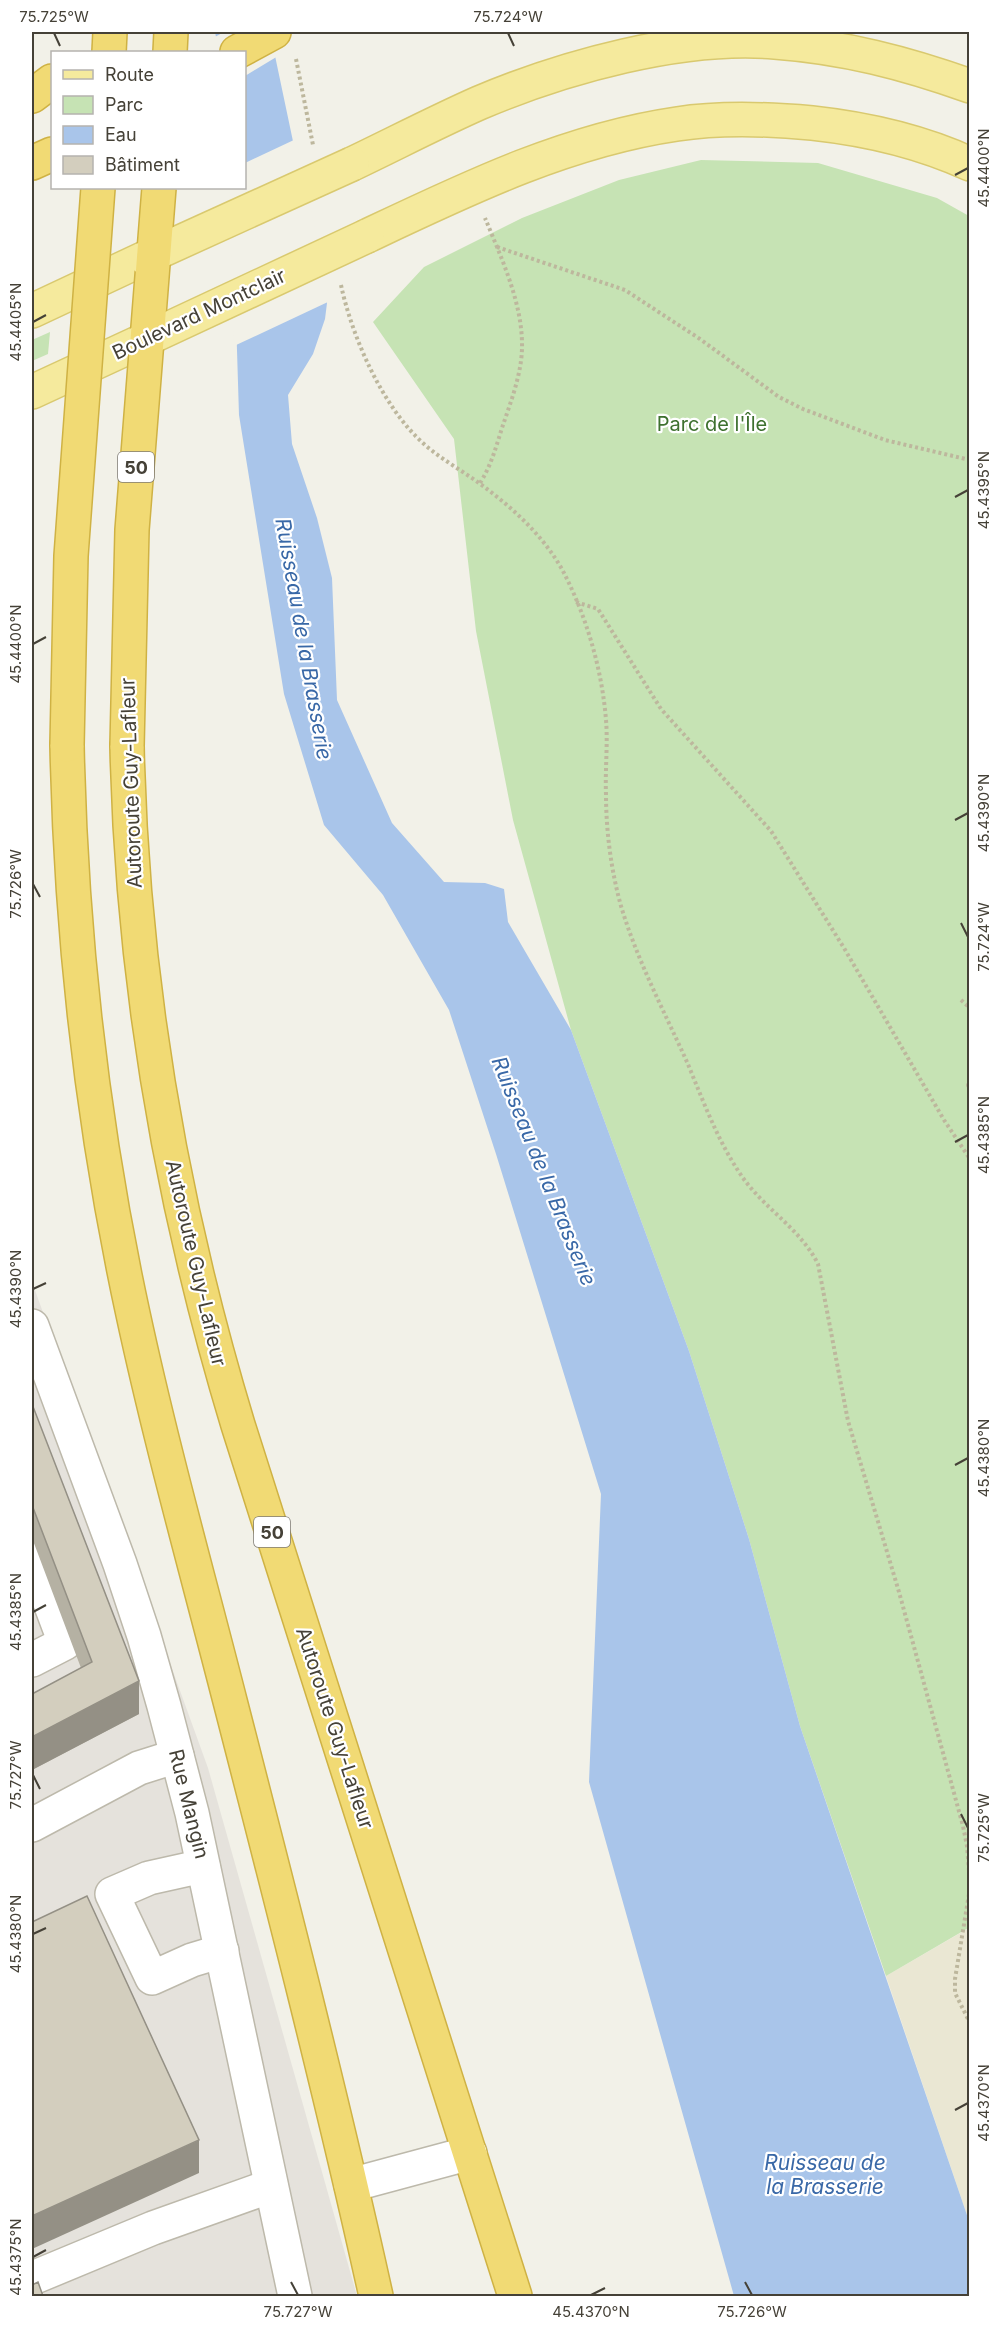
<svg xmlns="http://www.w3.org/2000/svg" width="1001" height="2328" font-family="Inter,sans-serif">
  <style>
    .industrial { fill: #e5e2dc }
    .education { fill: #eae7d3 }
    .green { fill: #c6e3b4 }
    .water { fill: #a9c5ea }
    .pier { fill: #f2f1e8 }
    .lines { fill: none; stroke-linecap: round; stroke-linejoin: round }
    .minor-casing { stroke: #bdb9ab; stroke-width: 36 }
    .major-casing { stroke: #d9c96f; stroke-width: 36 }
    .highway-casing { stroke: #cfb244; stroke-width: 36 }
    .path { stroke: #bdb79d; stroke-width: 4; stroke-dasharray: 3 3; stroke-linecap: butt }
    .minor { stroke: #fff; stroke-width: 33 }
    .major { stroke: #f5ea9d; stroke-width: 33 }
    .highway { stroke: #f1da74; stroke-width: 33 }
    .major-bridge-casing { stroke: #d9c96f; stroke-width: 36; stroke-linecap: butt }
    .highway-bridge-casing { stroke: #cfb244; stroke-width: 36; stroke-linecap: butt }
    .major-bridge { stroke: #f5ea9d; stroke-width: 33 }
    .highway-bridge { stroke: #f1da74; stroke-width: 33 }
    .wall { fill: #b5b1a3 }
    .shaded-wall { fill: #949085 }
    .building { fill: #d3cebe; stroke: #949085; stroke-width: 1.5 }
    .ticks { fill: none; stroke: #454137; stroke-width: 2 }
    .labels { text-anchor: middle; dominant-baseline: central; stroke-width: 4.5; stroke-linejoin: round; paint-order: stroke }
    .shield { fill: #fff; stroke: #7d7a73; stroke-width: 1.5 }
    .shield-label { font-size: 18px; font-weight: bold; fill: #454137 }
    .street-label { font-size: 20px; fill: #454137; stroke: #fff }
    .park-label { font-size: 20px; fill: #3e712f; stroke: #fff }
    .water-label { font-size: 21px; font-style: italic; fill: #3968a7; stroke: #fff }
    .neatline { fill: none; stroke: #454137; stroke-width: 2 }
    .ticks-label { font-size: 15px; text-anchor: middle; fill: #454137 }
  </style>
  <rect width="100%" height="100%" fill="#f2f1e8"/>
  <path class="industrial" d="M 32,1282 L 208,1768 L 357,2296 L 32,2296 Z"/>
  <path class="education" d="M 969,1928 L 969,2221 L 886,1976 Z"/>
  <g class="green">
    <path d="M 701,160 L 818,163 L 937,198 L 969,216 L 970,1927 L 886,1976 L 800,1726 L 749,1539 L 689,1351 L 571,1030 L 513,820 L 476,631 L 454,439 L 373,322 L 424,267 L 522,218 L 619,180 Z"/>
    <path d="M 50,332 L 48,354 L 32,361 L 32,340 Z"/>
  </g>
  <path class="water" d="M 215,32 L 270,32 L 327,303 L 325,319 L 313,354 L 288,395 L 292,444 L 317,518 L 332,578 L 337,700 L 392,823 L 444,882 L 485,883 L 504,889 L 508,922 L 571,1030 L 689,1351 L 749,1539 L 800,1726 L 969,2221 L 969,2296 L 734,2296 L 589,1782 L 601,1494 L 496,1154 L 449,1010 L 383,895 L 324,825 L 284,694 L 239,415 L 232,188 L 244,188 L 244,52 L 219,52 Z"/>
  <g class="pier">
    <path d="M 224,32 L 273,32 L 278,56 L 245,76 L 244,52 L 216,52 L 213,38 Z"/>
    <path d="M 296,139 L 330,301 L 234,346 L 229,188 L 244,188 L 245,163 Z"/>
  </g>
  <g class="lines">
    <defs>
      <g id="minor">
        <path d="M 32,1326 L 120,1564 L 144,1636 L 164,1706 L 192,1813 L 295,2296"/>
        <path d="M 32,1555 L 65,1643 L 32,1660"/>
        <path d="M 32,1825 L 139,1768 L 177,1756"/>
        <path d="M 203,1866 L 149,1878 L 112,1894 L 152,1978 L 192,1960 L 222,1951"/>
        <path d="M 351,2185 L 470,2153"/>
        <path d="M 35,2277 L 153,2228 L 271,2186"/>
      </g>
      <g id="major">
        <path d="M 352,164 C 394,144 436,122 479,103 C 564,67 682,34 775,42 C 844,47 905,63 970,86"/>
        <path d="M 367,236 C 466,189 567,140 677,124 C 722,117 768,119 812,123 C 867,129 920,141 970,164"/>
        <path d="M 32,311 L 145,258"/>
        <path d="M 32,392 L 140,342"/>
      </g>
      <g id="highway">
        <path d="M 170,52 L 171,32"/>
        <path d="M 237,52 L 274,32"/>
        <path d="M 32,96 L 52,81"/>
        <path d="M 32,163 L 52,154"/>
        <path d="M 67,745 C 71,939 92,1125 133,1314 C 161,1444 197,1572 230,1701 C 281,1899 332,2097 376,2296"/>
        <path d="M 127,746 C 132,977 171,1204 238,1425 L 515,2296"/>
      </g>
    </defs>
    <use href="#minor" class="minor-casing"/>
    <use href="#major" class="major-casing"/>
    <use href="#highway" class="highway-casing"/>
    <g class="path">
      <path d="M 296,59 L 313,145"/>
      <path d="M 497,247 L 625,290 L 700,339 L 779,397 L 803,409 L 885,440 L 970,460"/>
      <path d="M 341,285 C 352,337 383,408 424,444 C 441,459 461,470 479,483 C 512,507 545,537 564,573 C 587,618 602,670 606,720 C 608,744 605,769 606,794 C 606,831 611,870 621,906 C 637,960 664,1011 687,1062 C 703,1100 717,1140 741,1175 C 763,1208 800,1228 818,1264 L 848,1421 L 899,1592 L 963,1826 L 967,1846 L 970,1883"/>
      <path d="M 480,483 C 491,466 496,447 502,428 C 511,401 523,371 522,342 C 521,300 501,257 485,218"/>
      <path d="M 576,602 L 598,609 L 661,709 L 771,831 L 844,948 L 944,1120 L 970,1159"/>
      <path d="M 961,1000 L 970,1008"/>
      <path d="M 970,1078 L 968,1085 L 970,1091"/>
      <path d="M 970,1888 L 955,1979 L 955,1993 L 970,2023"/>
    </g>
    <use href="#minor" class="minor"/>
    <use href="#major" class="major"/>
    <use href="#highway" class="highway"/>
    <defs>
      <g id="major-bridge">
        <path d="M 145,258 L 352,164"/>
        <path d="M 140,342 L 367,236"/>
      </g>
      <g id="highway-bridge">
        <path d="M 109,52 L 110,32"/>
        <path d="M 67,745 L 71,556 L 98,188"/>
        <path d="M 127,746 L 132,530 L 159,188"/>
      </g>
    </defs>
    <use href="#major-bridge" class="major-bridge-casing"/>
    <use href="#highway-bridge" class="highway-bridge-casing"/>
    <use href="#major-bridge" class="major-bridge"/>
    <use href="#highway-bridge" class="highway-bridge"/>
  </g>
  <path class="wall" d="M 32,1404 L 139,1714 L 32,1770 L 32,1694 L 81,1668 L 32,1538 Z"/>
  <g class="shaded-wall">
    <path d="M 139,1681 L 139,1714 L 32,1770 L 32,1737 Z"/>
    <path d="M 199,2140 L 199,2173 L 32,2249 L 32,2216 Z"/>
  </g>
  <g class="building">
    <path d="M 32,1404 L 139,1681 L 32,1737 L 32,1694 L 92,1662 L 32,1505 Z"/>
    <path d="M 87,1896 L 199,2140 L 32,2216 L 32,1922 Z"/>
    <path d="M 38,2282 L 43,2296 L 32,2296 L 32,2285 Z"/>
  </g>
  <path class="ticks" d="M 54,33 L 60,46M 508,33 L 514,46M 955,175 L 968,168M 33,322 L 46,315M 955,497 L 968,490M 33,644 L 46,637M 955,820 L 968,813M 33,884 L 40,897M 961,923 L 968,937M 955,1142 L 968,1135M 33,1289 L 46,1283M 955,1465 L 968,1458M 33,1612 L 46,1605M 33,1775 L 40,1789M 961,1814 L 968,1828M 33,1934 L 46,1928M 955,2110 L 968,2103M 33,2257 L 46,2250M 291,2282 L 298,2295M 745,2282 L 752,2295M 591,2295 L 605,2288"/>
  <g class="labels">
    <g class="shield">
      <rect x="118" y="452" width="36" height="30" rx="4.5"/>
      <rect x="254" y="1517" width="36" height="30" rx="4.5"/>
    </g>
    <g class="shield-label">
      <text x="136" y="467">50</text>
      <text x="272" y="1532">50</text>
    </g>
    <g class="street-label">
      <text transform="translate(199 314) rotate(-25)">Boulevard Montclair</text>
      <text transform="translate(131 783) rotate(-92)">Autoroute Guy-Lafleur</text>
      <text transform="translate(196 1263) rotate(77)">Autoroute Guy-Lafleur</text>
      <text transform="translate(335 1728) rotate(72)">Autoroute Guy-Lafleur</text>
      <text transform="translate(189 1804) rotate(76)">Rue Mangin</text>
    </g>
    <g class="park-label">
      <text x="712" y="424">Parc de l'Île</text>
    </g>
    <g class="water-label">
      <text transform="translate(304 639) rotate(80)">Ruisseau de la Brasserie</text>
      <text transform="translate(544 1171) rotate(68)">Ruisseau de la Brasserie</text>
      <text x="825" y="2162">Ruisseau de<tspan x="825" dy="24">la Brasserie</tspan></text>
    </g>
  </g>
  <rect width="1001" height="2328" fill="none" stroke="#ffffff" stroke-width="66"/>
  <rect x="51" y="51" width="195" height="138" fill="#ffffff" stroke="#b5b3af" stroke-width="1.5"/>
  <rect x="63" y="70" width="30" height="9" fill="#f5ea9d" stroke="#b5b3af" stroke-width="1.5"/>
  <text x="105" y="81" font-size="18" fill="#454137">Route</text>
  <rect x="63" y="96" width="30" height="18" fill="#c6e3b4" stroke="#b5b3af" stroke-width="1.5"/>
  <text x="105" y="111" font-size="18" fill="#454137">Parc</text>
  <rect x="63" y="126" width="30" height="18" fill="#a9c5ea" stroke="#b5b3af" stroke-width="1.5"/>
  <text x="105" y="141" font-size="18" fill="#454137">Eau</text>
  <rect x="63" y="156" width="30" height="18" fill="#d3cebe" stroke="#b5b3af" stroke-width="1.5"/>
  <text x="105" y="171" font-size="18" fill="#454137">Bâtiment</text>
  <rect x="33" y="33" width="935" height="2262" class="neatline"/>
  <g class="ticks-label">
    <text x="54" y="22">75.725°W</text>
    <text x="508" y="22">75.724°W</text>
    <text transform="translate(984 168) rotate(-90)" y="5">45.4400°N</text>
    <text transform="translate(16 322) rotate(-90)" y="5">45.4405°N</text>
    <text transform="translate(984 490) rotate(-90)" y="5">45.4395°N</text>
    <text transform="translate(16 644) rotate(-90)" y="5">45.4400°N</text>
    <text transform="translate(984 813) rotate(-90)" y="5">45.4390°N</text>
    <text transform="translate(16 884) rotate(-90)" y="5">75.726°W</text>
    <text transform="translate(984 937) rotate(-90)" y="5">75.724°W</text>
    <text transform="translate(984 1135) rotate(-90)" y="5">45.4385°N</text>
    <text transform="translate(16 1289) rotate(-90)" y="5">45.4390°N</text>
    <text transform="translate(984 1458) rotate(-90)" y="5">45.4380°N</text>
    <text transform="translate(16 1612) rotate(-90)" y="5">45.4385°N</text>
    <text transform="translate(16 1775) rotate(-90)" y="5">75.727°W</text>
    <text transform="translate(984 1828) rotate(-90)" y="5">75.725°W</text>
    <text transform="translate(16 1934) rotate(-90)" y="5">45.4380°N</text>
    <text transform="translate(984 2103) rotate(-90)" y="5">45.4370°N</text>
    <text transform="translate(16 2257) rotate(-90)" y="5">45.4375°N</text>
    <text x="298" y="2317">75.727°W</text>
    <text x="591" y="2317">45.4370°N</text>
    <text x="752" y="2317">75.726°W</text>
  </g>
</svg>
